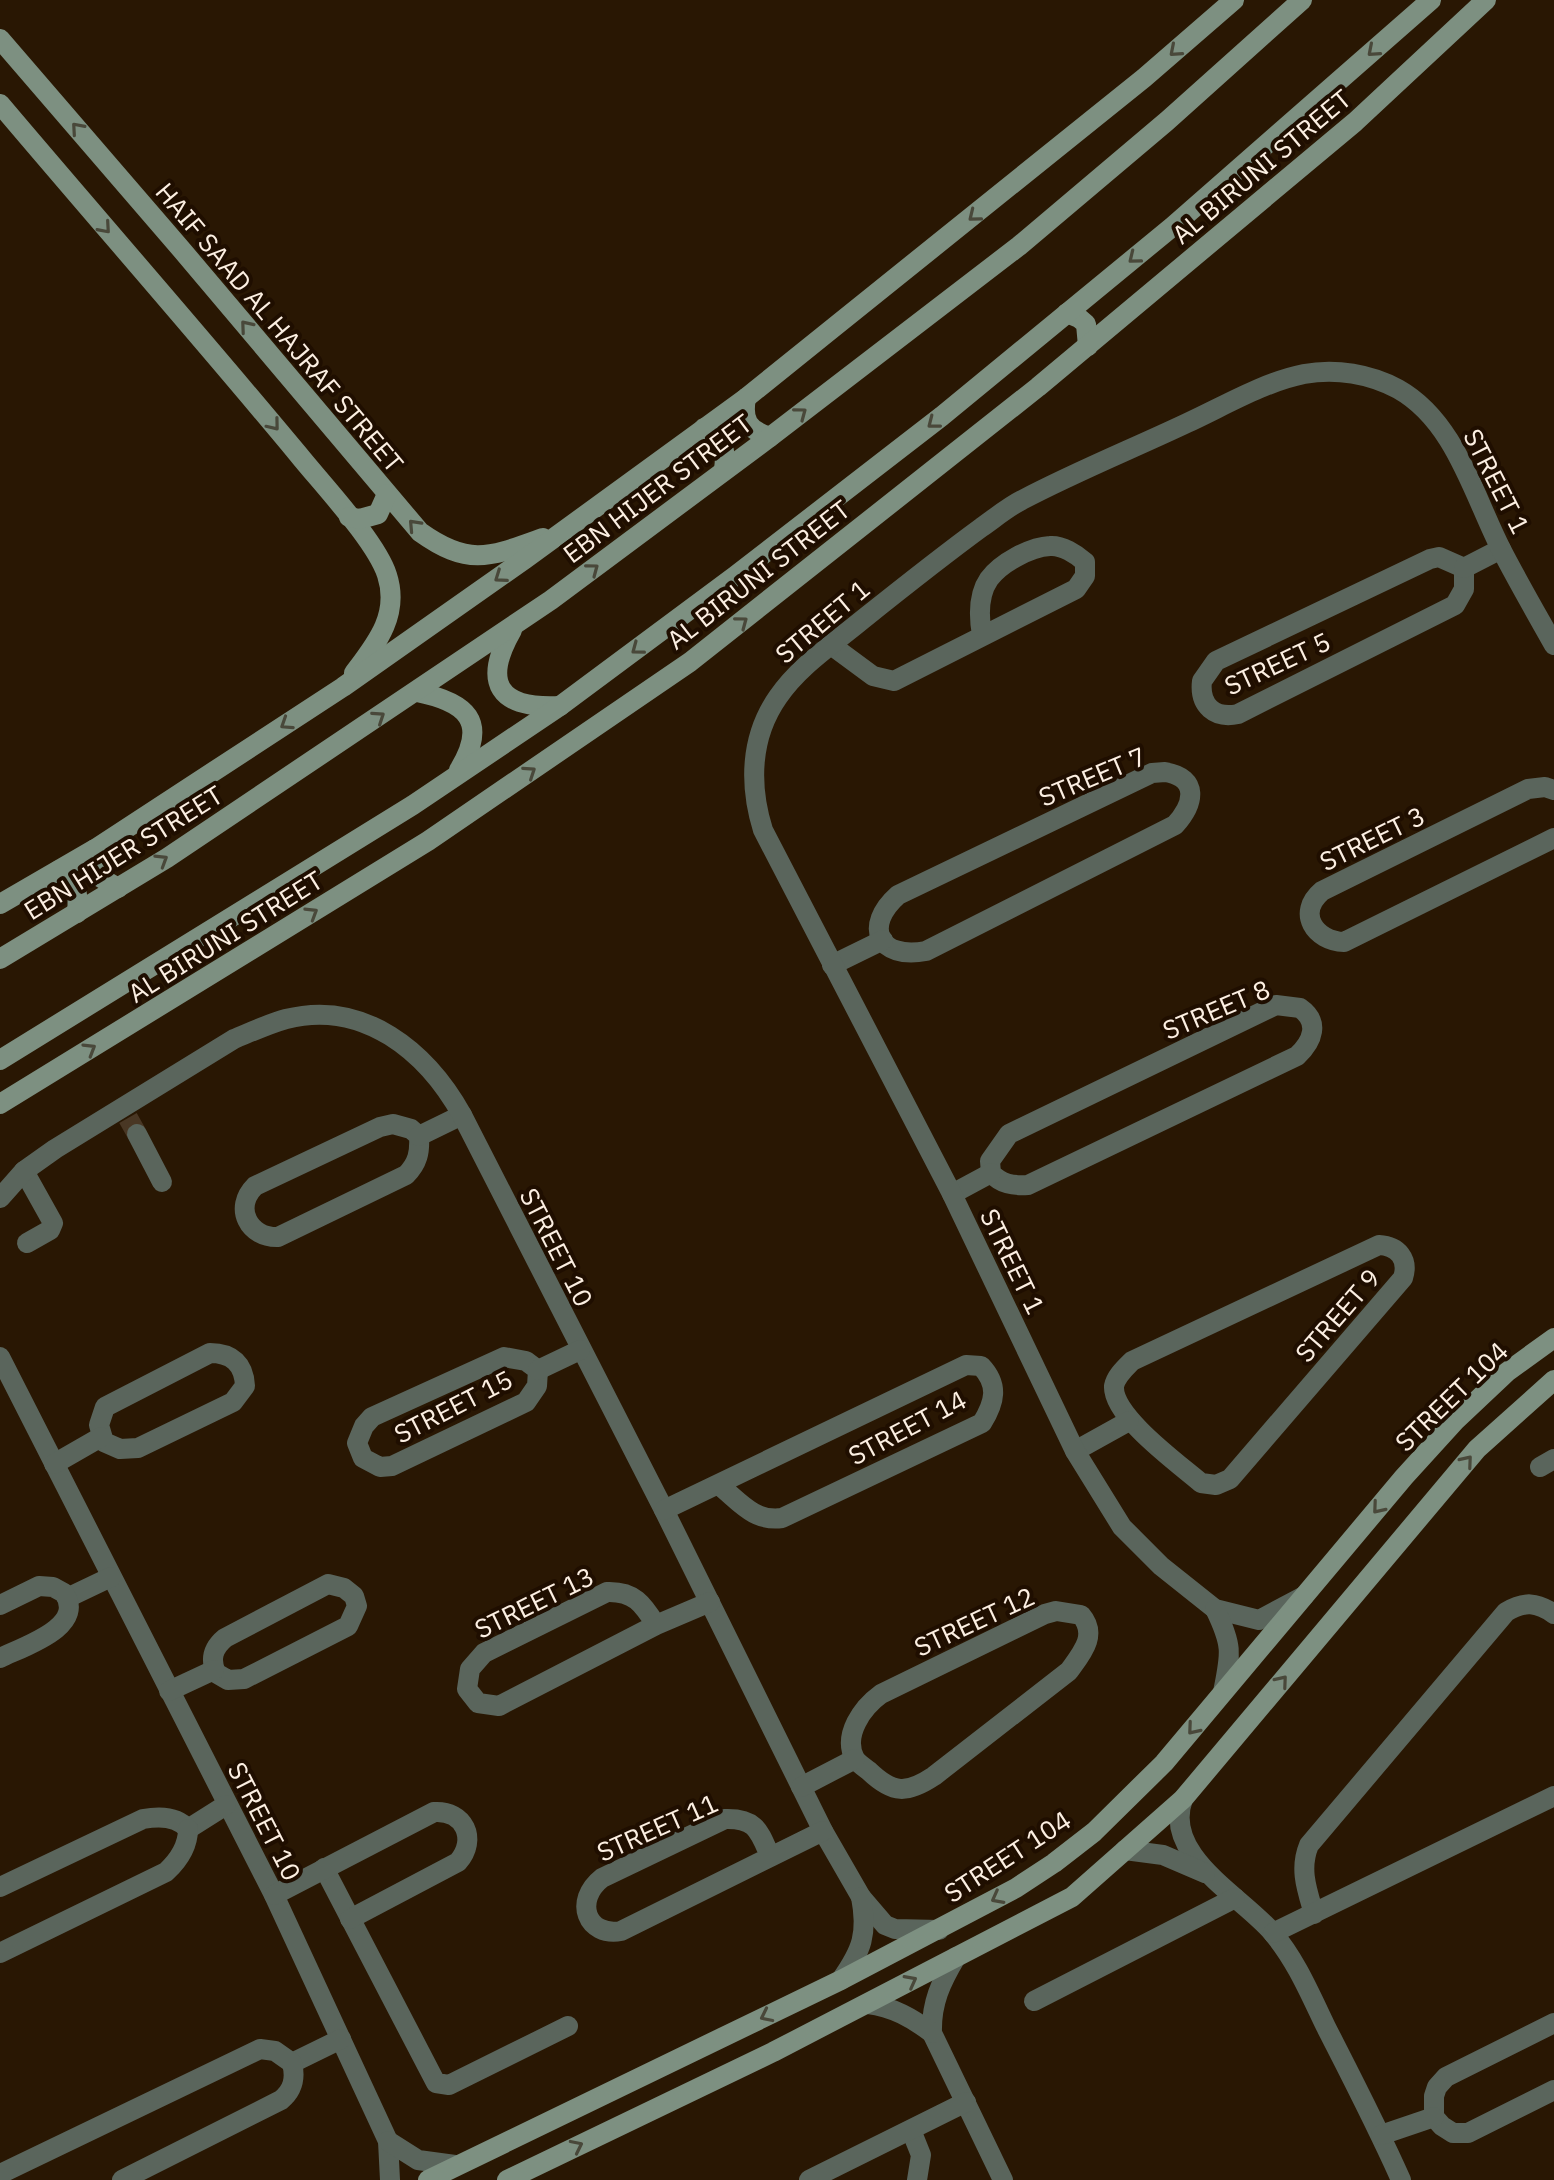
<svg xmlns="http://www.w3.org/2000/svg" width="1554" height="2180" font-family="'IBM Plex Sans',sans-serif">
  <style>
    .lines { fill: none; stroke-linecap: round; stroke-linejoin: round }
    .street-tunnel { stroke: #493724; stroke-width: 20; stroke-dasharray: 20 10; stroke-linecap: butt }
    .street { stroke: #5a655c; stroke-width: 20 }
    .secondary { stroke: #7d9081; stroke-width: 20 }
    .oneway { stroke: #49483a }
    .labels { text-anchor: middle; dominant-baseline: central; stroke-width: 8; stroke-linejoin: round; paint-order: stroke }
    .street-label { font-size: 26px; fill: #fcefe2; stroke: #1f0e00 }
  </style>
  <rect width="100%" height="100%" fill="#291703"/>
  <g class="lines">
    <path class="street-tunnel" d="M 128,1118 L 137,1134"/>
    <g class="street">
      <path d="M 1439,557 L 1464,568 L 1464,589 L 1455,605 L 1238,714 C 1215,719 1199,706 1202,681 L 1216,661 L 1430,559 Z"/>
      <path d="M 1464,568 L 1501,549"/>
      <path d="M 831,645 L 873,676 L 894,681 L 1076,589 L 1085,576 L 1085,562 C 1076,554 1062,545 1050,546 C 1030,547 1001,563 989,579 C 978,595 979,618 982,635"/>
      <path d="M 1165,772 C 1200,778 1194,804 1175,825 L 926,951 C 878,960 863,926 898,895 L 1152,773 Z"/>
      <path d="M 1554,790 L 1545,787 L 1528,789 L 1322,891 C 1296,913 1315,941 1344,942 L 1554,838"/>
      <path d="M 832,965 L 883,940"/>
      <path d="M 1276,1005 L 1300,1008 C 1320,1022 1313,1041 1297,1056 L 1028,1185 C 1013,1186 1001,1184 991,1173 L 990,1161 L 1009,1134 Z"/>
      <path d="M 393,1124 L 411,1129 L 419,1136 C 420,1152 418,1163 406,1175 L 278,1237 C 249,1238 233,1208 255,1186 L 380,1127 Z"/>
      <path d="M 137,1134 L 162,1182"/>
      <path d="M 419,1136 L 462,1115"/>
      <path d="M 24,1171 L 53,1223 L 50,1230 L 27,1243"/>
      <path d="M 952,1194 L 991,1173"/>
      <path d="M 0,1198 L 24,1171 L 55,1149 L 234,1039 C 251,1032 268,1024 286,1019 C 364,999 427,1052 462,1115 L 664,1510 L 823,1831 L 861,1897 L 885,1925 L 895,1929 L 939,1930"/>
      <path d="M 1379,1245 C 1398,1246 1409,1259 1403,1278 L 1230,1479 L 1216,1485 L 1201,1483 C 1179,1464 1112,1416 1114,1386 C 1116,1376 1125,1368 1132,1361 Z"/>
      <path d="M 210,1353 C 232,1353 244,1364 245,1386 L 233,1402 L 138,1448 L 120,1449 L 104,1442 L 99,1425 L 105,1407 Z"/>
      <path d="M 0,1357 L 274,1895 L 388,2141 L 390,2180"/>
      <path d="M 504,1357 L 526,1361 L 538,1370 L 537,1386 L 526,1402 L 392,1466 L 380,1467 L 363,1458 L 357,1443 L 364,1426 L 372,1417 Z"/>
      <path d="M 538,1370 L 580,1350"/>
      <path d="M 1075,1451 L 1129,1421"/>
      <path d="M 54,1464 L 101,1437"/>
      <path d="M 1540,1467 L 1554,1459"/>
      <path d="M 664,1510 L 966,1365 L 981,1366 C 999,1385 995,1402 982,1423 L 782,1518 C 754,1522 740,1502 720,1486"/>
      <path d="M 328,1584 L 344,1588 L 354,1596 L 357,1606 L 348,1626 L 244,1679 L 228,1680 L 216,1673 C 210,1659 213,1648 225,1638 Z"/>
      <path d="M 1304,1596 L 1259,1620 L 1215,1609 L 1161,1566 L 1122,1527 L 1075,1451 L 952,1194 L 763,830 C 749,785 750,737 778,697 C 799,666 833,644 862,620 C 902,588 941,557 982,527 C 995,518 1008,507 1022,500 C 1075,472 1132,449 1187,423 C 1224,406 1264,382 1304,374 C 1336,368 1370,374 1398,389 C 1455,421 1473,494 1501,549 C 1518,582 1536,613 1554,645"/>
      <path d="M 67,1598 L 111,1577"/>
      <path d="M 0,1605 L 39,1586 L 53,1587 L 64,1593 C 87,1627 22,1647 0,1658"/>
      <path d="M 1215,1609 C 1233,1646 1231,1653 1223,1692"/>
      <path d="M 1056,1611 L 1081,1615 C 1098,1635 1082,1653 1069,1671 L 934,1776 C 907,1794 893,1794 869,1771 C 865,1768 858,1763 855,1759 C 842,1735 863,1707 881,1694 L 1045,1614 Z"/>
      <path d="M 656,1625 C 643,1604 634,1591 607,1592 L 484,1653 L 470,1669 L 467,1689 L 478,1703 L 499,1706 L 656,1625 L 710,1602"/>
      <path d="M 169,1691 L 214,1670"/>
      <path d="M 801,1787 L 855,1759"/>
      <path d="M 1183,1799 C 1162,1855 1241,1896 1272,1932 C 1296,1960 1310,1994 1326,2027 C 1352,2078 1378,2128 1401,2180"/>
      <path d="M 188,1829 L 226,1805"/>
      <path d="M 1125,1850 L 1163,1855 L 1205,1873"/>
      <path d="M 770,1856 C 759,1831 756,1818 725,1819 L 602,1878 C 573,1901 587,1937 621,1931 L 823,1831"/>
      <path d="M 324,1868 L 436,2083 L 449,2085 L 568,2026"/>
      <path d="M 0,1887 L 143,1819 C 159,1816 177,1816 188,1829"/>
      <path d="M 274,1895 L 434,1812 C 464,1810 478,1839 458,1862 L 350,1919"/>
      <path d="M 1314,1914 C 1307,1890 1299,1869 1309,1845 L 1506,1612 C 1524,1601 1537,1602 1554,1614"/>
      <path d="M 1273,1933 L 1554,1796"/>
      <path d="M 0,1953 L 166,1872 C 179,1860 188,1846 188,1829"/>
      <path d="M 956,1957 C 941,1982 931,2003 932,2033 L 1003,2180"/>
      <path d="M 841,1980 C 862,1950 868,1934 861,1897"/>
      <path d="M 1034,2001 L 1235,1898"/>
      <path d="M 868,2004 C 893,2007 912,2018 932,2033"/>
      <path d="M 1554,2023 L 1446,2077 L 1437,2087 L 1434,2096 L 1434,2117 L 1442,2126 L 1453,2133 L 1468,2133 L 1554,2090"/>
      <path d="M 292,2063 L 341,2039"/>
      <path d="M 911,2130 L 921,2155 L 917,2180"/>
      <path d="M 1381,2135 L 1434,2117"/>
      <path d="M 388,2141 L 418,2160 L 455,2165"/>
      <path d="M 0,2174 L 260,2049 L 275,2051 L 292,2063 C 296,2079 293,2090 281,2100 L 122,2180"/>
      <path d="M 809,2180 L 966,2102"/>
    </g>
    <g class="secondary">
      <path d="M 0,39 L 181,249 L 420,532 C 469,567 490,557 543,538"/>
      <path d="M 0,104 C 99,221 200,336 298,454 C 322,484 376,541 387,575 C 400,615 376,644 354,673"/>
      <path d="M 1067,313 L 1079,318 L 1086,324 L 1088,346"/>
      <path d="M 746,398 C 742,420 748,430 770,437"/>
      <path d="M 704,428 C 723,440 727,448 724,470"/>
      <path d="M 349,517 L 360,519 L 378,514 L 387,494"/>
      <path d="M 512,630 C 482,683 498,709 560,706"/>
      <path d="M 417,692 C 466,702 489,721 459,770"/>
      <path d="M 95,849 L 98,876 L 118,888"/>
      <path d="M 59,870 C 77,880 79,893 77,913"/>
      <path d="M 0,904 L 95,849 L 343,687 L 525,559 L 746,398 L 828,332 L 1144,78 L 1234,0"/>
      <path d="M 0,959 L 167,858 L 551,600 L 770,437 L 1019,246 L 1167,121 L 1302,0"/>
      <path d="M 0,1060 L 413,805 L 560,706 L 735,576 L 942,416 L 1172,227 L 1431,0"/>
      <path d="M 0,1104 L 428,841 L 690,662 L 1038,387 L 1355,122 L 1486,0"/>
      <path d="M 428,2180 L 841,1980 L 1016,1888 L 1054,1863 L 1094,1832 L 1164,1763 L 1404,1477 L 1455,1421 L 1507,1372 L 1554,1338"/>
      <path d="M 507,2180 L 773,2052 L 1072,1897 L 1183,1799 L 1477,1449 L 1554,1380"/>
    </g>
  </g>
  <defs><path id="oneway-chevron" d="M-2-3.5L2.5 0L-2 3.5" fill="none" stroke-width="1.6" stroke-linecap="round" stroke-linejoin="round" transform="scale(2)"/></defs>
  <g class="oneway">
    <use href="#oneway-chevron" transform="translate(1175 51) rotate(139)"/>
    <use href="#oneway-chevron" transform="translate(1373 51) rotate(139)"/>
    <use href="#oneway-chevron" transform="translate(77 128) rotate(-131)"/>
    <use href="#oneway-chevron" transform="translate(974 216) rotate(141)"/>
    <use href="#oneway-chevron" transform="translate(105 228) rotate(49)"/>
    <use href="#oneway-chevron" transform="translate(1134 258) rotate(141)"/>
    <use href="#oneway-chevron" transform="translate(246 326) rotate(-130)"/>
    <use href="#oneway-chevron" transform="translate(801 413) rotate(-37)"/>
    <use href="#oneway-chevron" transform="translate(933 423) rotate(142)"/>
    <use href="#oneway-chevron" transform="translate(274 425) rotate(51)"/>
    <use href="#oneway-chevron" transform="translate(414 525) rotate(-133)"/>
    <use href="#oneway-chevron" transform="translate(593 569) rotate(-37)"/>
    <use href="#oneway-chevron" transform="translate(500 577) rotate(145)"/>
    <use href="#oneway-chevron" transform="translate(742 622) rotate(-37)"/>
    <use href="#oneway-chevron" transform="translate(637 649) rotate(143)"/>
    <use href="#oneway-chevron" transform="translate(379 717) rotate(-34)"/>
    <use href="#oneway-chevron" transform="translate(286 724) rotate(147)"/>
    <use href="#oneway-chevron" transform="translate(530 772) rotate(-34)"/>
    <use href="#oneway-chevron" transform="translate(162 860) rotate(-32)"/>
    <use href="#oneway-chevron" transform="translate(312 913) rotate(-32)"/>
    <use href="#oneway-chevron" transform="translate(90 1049) rotate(-31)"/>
    <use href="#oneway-chevron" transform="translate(1467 1461) rotate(-50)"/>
    <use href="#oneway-chevron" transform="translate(1378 1508) rotate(130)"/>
    <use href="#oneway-chevron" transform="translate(1282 1681) rotate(-50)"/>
    <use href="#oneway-chevron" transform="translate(1193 1729) rotate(130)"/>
    <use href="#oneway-chevron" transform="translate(997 1898) rotate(152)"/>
    <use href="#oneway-chevron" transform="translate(911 1981) rotate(-28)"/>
    <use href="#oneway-chevron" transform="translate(766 2016) rotate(154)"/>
    <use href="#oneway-chevron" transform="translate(577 2146) rotate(-26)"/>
  </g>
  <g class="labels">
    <g class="street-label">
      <text transform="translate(1261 166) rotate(-40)">AL BIRUNI STREET</text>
      <text transform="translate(280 327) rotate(50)">HAIF SAAD AL HAJRAF STREET</text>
      <text transform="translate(1497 481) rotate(63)">STREET 1</text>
      <text transform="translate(657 488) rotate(-37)">EBN HIJER STREET</text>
      <text transform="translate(758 574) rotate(-38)">AL BIRUNI STREET</text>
      <text transform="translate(822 621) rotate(-40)">STREET 1</text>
      <text transform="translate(1277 663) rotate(-25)">STREET 5</text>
      <text transform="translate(1092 776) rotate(-23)">STREET 7</text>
      <text transform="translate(1372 838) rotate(-26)">STREET 3</text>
      <text transform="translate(123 852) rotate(-32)">EBN HIJER STREET</text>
      <text transform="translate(225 936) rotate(-32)">AL BIRUNI STREET</text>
      <text transform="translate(1216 1009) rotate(-23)">STREET 8</text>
      <text transform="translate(557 1247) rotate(63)">STREET 10</text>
      <text transform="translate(1013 1261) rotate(64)">STREET 1</text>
      <text transform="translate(1337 1315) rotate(-49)">STREET 9</text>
      <text transform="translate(1451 1396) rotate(-44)">STREET 104</text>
      <text transform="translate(453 1406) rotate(-27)">STREET 15</text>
      <text transform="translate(907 1427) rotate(-28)">STREET 14</text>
      <text transform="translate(534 1602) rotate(-26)">STREET 13</text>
      <text transform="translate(974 1621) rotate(-25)">STREET 12</text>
      <text transform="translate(265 1821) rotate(63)">STREET 10</text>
      <text transform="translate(657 1827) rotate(-24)">STREET 11</text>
      <text transform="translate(1007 1856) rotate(-33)">STREET 104</text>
    </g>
  </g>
</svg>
